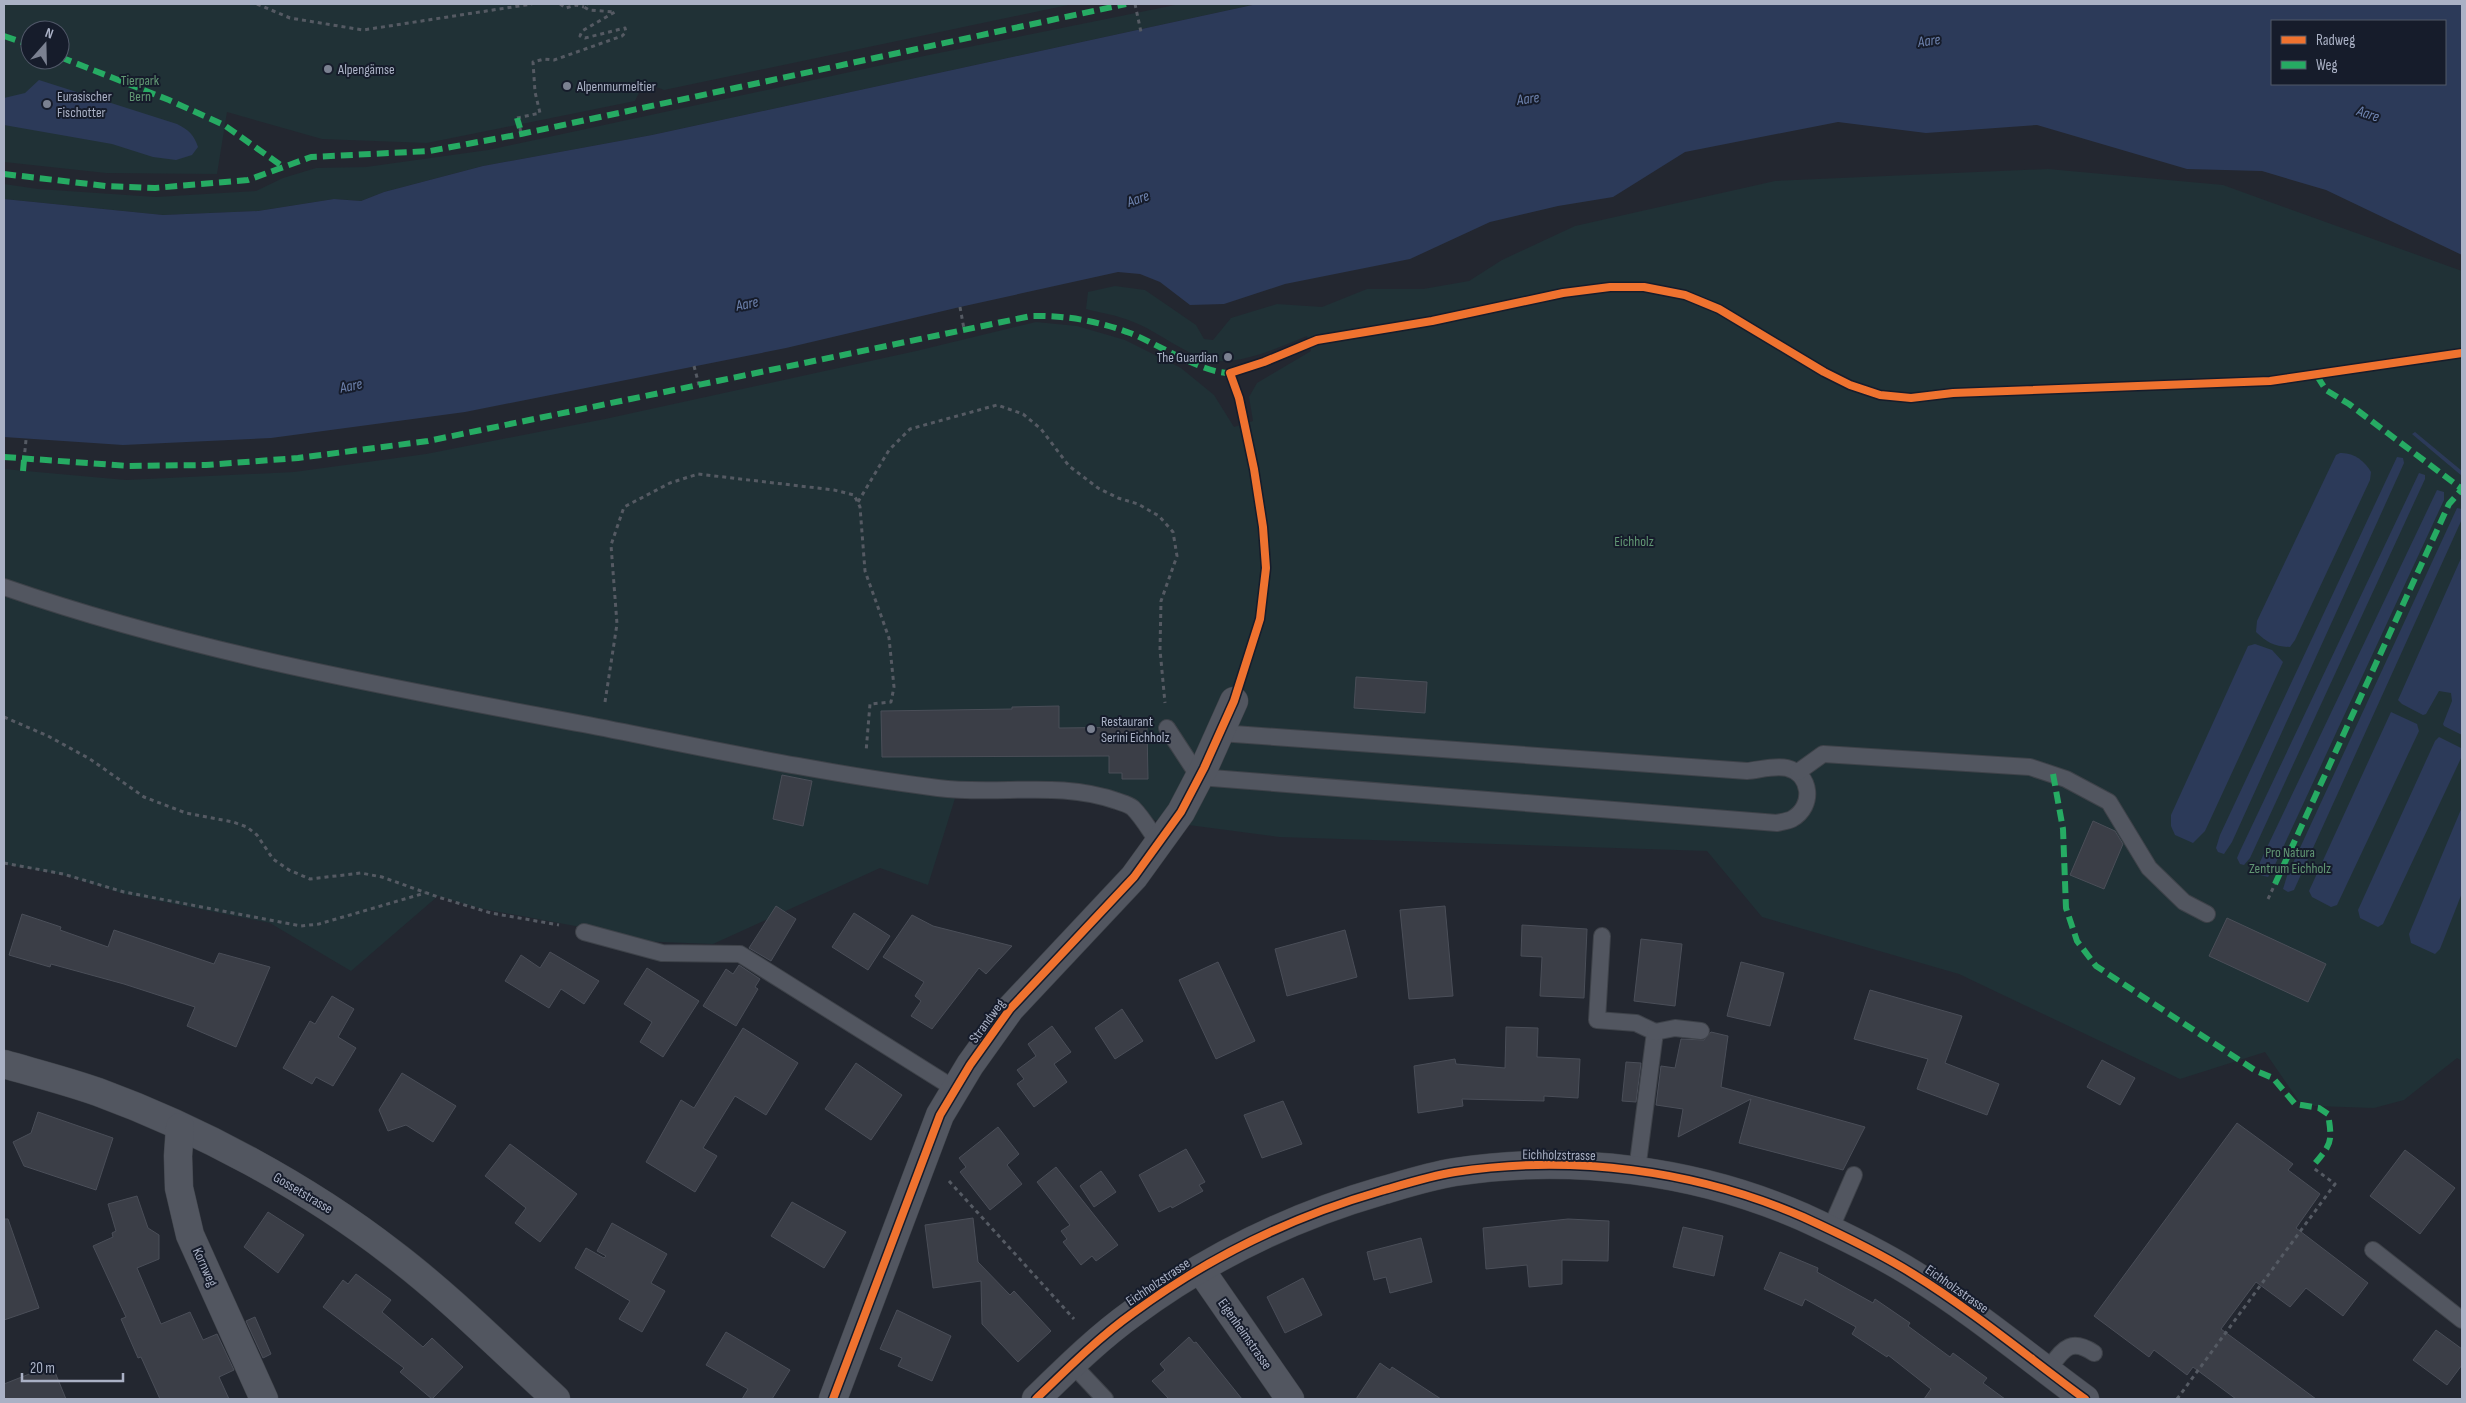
<svg xmlns="http://www.w3.org/2000/svg" width="2466" height="1403" font-family="'Sofia Sans Condensed',sans-serif">
  <style>
    .green { fill: #203136; fill-rule: evenodd }
    .water { fill: #2c3a59; fill-rule: evenodd }
    .building { fill: #3b3e47; stroke: #4a4e58 }
    .lines { fill: none; stroke-linecap: round; stroke-linejoin: round }
    .lane-casing { stroke: #3e4249; stroke-width: 18 }
    .street-casing { stroke: #3e4249; stroke-width: 29 }
    .path { stroke: #555a63; stroke-width: 3; stroke-dasharray: 4 4; stroke-linecap: butt }
    .lane { stroke: #525660; stroke-width: 16 }
    .street { stroke: #525660; stroke-width: 28 }
    .quiet { stroke: #26ab63; stroke-width: 6; stroke-dasharray: 12 6; stroke-linecap: butt }
    .cycleway-casing { stroke: #161c2b; stroke-width: 11 }
    .cycleway { stroke: #ef722f; stroke-width: 8 }
    .poi-dot { fill: #7b8191; stroke: #161c2b; stroke-width: 2 }
    .labels { text-anchor: middle; dominant-baseline: central; stroke-width: 4; stroke-linejoin: round; paint-order: stroke }
    .poi-label { font-size: 14px; fill: #aab1c5; stroke: #161c2b; text-anchor: start }
    .park-label { font-size: 14px; fill: #619673; stroke: #161c2b }
    .street-label { font-size: 14px; fill: #aab1c5; stroke: #161c2b }
    .water-label { font-size: 15px; font-style: italic; fill: #6f84b0; stroke: #161c2b }
  </style>
  <rect width="100%" height="100%" fill="#232730"/>
  <g class="green">
    <path d="M 4,4 L 1073,4 L 664,90 L 644,82 L 635,101 L 427,143 L 322,139 L 227,112 L 217,174 L 106,173 L 4,162 ZM 30,30 L 60,30 L 60,60 L 30,60 Z"/>
    <path d="M 1180,4 L 1257,4 L 652,135 L 483,166 L 384,192 L 361,201 L 334,199 L 258,211 L 163,215 L 4,199 L 4,184 L 38,189 L 156,197 L 256,191 L 283,178 L 316,168 L 366,167 L 488,150 L 924,56 Z"/>
    <path d="M 2048,169 L 2223,185 L 2462,271 L 2462,1061 L 2457,1058 L 2404,1100 L 2374,1108 L 2315,1106 L 2298,1100 L 2265,1052 L 2180,1079 L 1959,974 L 1762,917 L 1707,851 L 1279,837 L 1158,821 L 1091,798 L 957,792 L 928,885 L 880,868 L 713,944 L 636,941 L 586,928 L 478,908 L 438,896 L 351,971 L 270,923 L 124,894 L 63,875 L 4,864 L 4,469 L 126,480 L 294,472 L 426,454 L 605,419 L 916,351 L 1036,322 L 1077,326 L 1125,340 L 1181,368 L 1214,395 L 1234,427 L 1253,421 L 1249,397 L 1257,383 L 1311,351 L 1307,336 C 1282,346 1256,358 1230,361 C 1194,365 1162,332 1131,321 C 1116,315 1101,313 1086,309 L 1088,292 L 1115,286 L 1145,290 L 1196,325 L 1204,339 L 1213,340 L 1231,318 L 1277,304 L 1322,307 L 1367,289 L 1423,289 L 1469,281 L 1502,260 L 1575,226 L 1775,181 Z"/>
  </g>
  <g class="water">
    <path d="M 1257,4 L 2462,4 L 2462,255 L 2326,190 L 2262,171 L 2187,169 L 2037,125 L 1926,133 L 1838,122 L 1685,152 L 1613,197 L 1558,206 L 1490,222 L 1410,259 L 1285,284 L 1224,304 L 1190,305 L 1160,282 L 1140,274 L 1118,272 L 960,307 L 786,348 L 465,412 L 271,438 L 123,445 L 4,437 L 4,199 L 163,215 L 258,211 L 334,199 L 361,201 L 384,192 L 483,166 L 652,135 ZM 2272,21 L 2445,21 L 2445,84 L 2272,84 Z"/>
    <path d="M 39,80 L 177,124 C 189,130 194,135 198,147 L 192,155 L 176,160 L 153,157 L 112,144 L 4,125 L 4,98 L 25,93 Z"/>
    <path d="M 2415,432 L 2462,471 L 2462,476 L 2412,434 Z"/>
    <path d="M 2340,453 C 2353,452 2365,461 2371,472 L 2370,480 L 2295,640 L 2290,647 C 2275,647 2266,642 2256,632 L 2257,621 L 2336,455 Z"/>
    <path d="M 2397,457 L 2403,458 L 2404,463 L 2232,842 L 2224,854 L 2218,852 L 2216,848 L 2220,835 Z"/>
    <path d="M 2419,473 L 2425,475 L 2425,479 L 2250,858 L 2244,865 L 2240,864 L 2237,858 L 2240,851 Z"/>
    <path d="M 2437,490 L 2444,492 L 2444,500 L 2273,869 L 2268,877 L 2260,875 L 2260,862 Z"/>
    <path d="M 2457,508 L 2462,509 L 2462,519 L 2294,890 L 2288,892 L 2283,889 L 2287,876 Z"/>
    <path d="M 2462,556 L 2462,735 L 2444,726 L 2443,724 L 2452,701 L 2451,693 L 2439,691 L 2426,714 L 2423,715 L 2402,704 L 2398,700 Z"/>
    <path d="M 2255,644 L 2272,650 L 2283,662 L 2205,831 L 2193,843 L 2175,835 L 2171,826 L 2171,815 L 2248,646 Z"/>
    <path d="M 2391,712 L 2417,724 L 2419,731 L 2337,905 L 2331,907 L 2312,897 L 2309,891 Z"/>
    <path d="M 2439,737 L 2461,748 L 2462,756 L 2383,924 L 2378,927 L 2360,918 L 2358,910 L 2435,741 Z"/>
    <path d="M 2462,807 L 2462,893 L 2440,949 L 2435,954 L 2411,943 L 2409,934 Z"/>
  </g>
  <g class="building">
    <path d="M 1356,677 L 1427,682 L 1425,713 L 1354,708 Z"/>
    <path d="M 1059,706 L 1059,728 L 1147,727 L 1148,779 L 1122,779 L 1122,773 L 1109,773 L 1109,756 L 882,757 L 881,711 L 1012,709 L 1012,707 Z"/>
    <path d="M 782,775 L 812,781 L 803,826 L 773,819 Z"/>
    <path d="M 2093,821 L 2115,831 L 2123,844 L 2104,889 L 2070,875 Z"/>
    <path d="M 776,906 L 796,919 L 771,961 L 749,948 Z"/>
    <path d="M 1445,906 L 1453,996 L 1409,999 L 1400,910 Z"/>
    <path d="M 854,913 L 890,936 L 868,970 L 832,947 Z"/>
    <path d="M 22,914 L 61,927 L 60,930 L 108,947 L 114,930 L 214,964 L 219,953 L 270,967 L 236,1047 L 187,1026 L 195,1007 L 124,984 L 51,964 L 50,967 L 9,955 Z"/>
    <path d="M 912,915 L 933,926 L 1012,946 L 986,974 L 979,968 L 932,1029 L 911,1016 L 921,1001 L 915,996 L 924,982 L 883,957 Z"/>
    <path d="M 2227,918 L 2326,964 L 2308,1002 L 2209,956 Z"/>
    <path d="M 1522,925 L 1587,929 L 1584,998 L 1540,996 L 1542,957 L 1521,956 Z"/>
    <path d="M 1345,930 L 1357,977 L 1287,996 L 1275,949 Z"/>
    <path d="M 1641,939 L 1682,944 L 1675,1006 L 1634,1001 Z"/>
    <path d="M 550,952 L 599,981 L 584,1004 L 561,989 L 549,1008 L 505,981 L 521,955 L 540,968 Z"/>
    <path d="M 1218,962 L 1255,1041 L 1216,1059 L 1179,980 Z"/>
    <path d="M 1741,962 L 1784,973 L 1770,1026 L 1727,1016 Z"/>
    <path d="M 739,965 L 760,979 L 755,987 L 758,989 L 736,1026 L 703,1006 L 726,969 L 733,974 Z"/>
    <path d="M 647,968 L 699,1001 L 663,1057 L 640,1042 L 652,1022 L 624,1004 Z"/>
    <path d="M 1870,990 L 1962,1016 L 1945,1063 L 1999,1084 L 1987,1115 L 1917,1089 L 1928,1059 L 1854,1039 Z"/>
    <path d="M 332,996 L 354,1009 L 338,1037 L 356,1048 L 333,1086 L 316,1077 L 312,1084 L 283,1068 L 310,1021 L 315,1024 Z"/>
    <path d="M 1122,1009 L 1143,1041 L 1115,1059 L 1095,1028 Z"/>
    <path d="M 1052,1026 L 1071,1052 L 1054,1064 L 1067,1082 L 1034,1107 L 1017,1084 L 1024,1079 L 1017,1070 L 1036,1056 L 1028,1044 Z"/>
    <path d="M 1506,1027 L 1538,1028 L 1537,1057 L 1580,1059 L 1578,1098 L 1544,1096 L 1544,1101 L 1462,1099 L 1463,1106 L 1418,1113 L 1414,1066 L 1455,1059 L 1456,1064 L 1505,1068 Z"/>
    <path d="M 743,1028 L 798,1063 L 766,1115 L 735,1096 L 703,1148 L 717,1156 L 695,1192 L 646,1162 L 681,1100 L 694,1108 Z"/>
    <path d="M 1711,1032 L 1728,1036 L 1721,1087 L 1865,1127 L 1843,1170 L 1739,1143 L 1751,1099 L 1678,1137 L 1683,1109 L 1656,1105 L 1661,1066 L 1675,1068 L 1681,1039 L 1704,1040 Z"/>
    <path d="M 2102,1060 L 2135,1078 L 2120,1105 L 2087,1087 Z"/>
    <path d="M 1626,1062 L 1641,1063 L 1636,1102 L 1622,1101 Z"/>
    <path d="M 856,1063 L 902,1095 L 871,1140 L 825,1109 Z"/>
    <path d="M 402,1073 L 456,1106 L 433,1142 L 406,1125 L 388,1131 L 379,1110 Z"/>
    <path d="M 1283,1101 L 1302,1144 L 1262,1158 L 1244,1115 Z"/>
    <path d="M 38,1112 L 113,1138 L 96,1190 L 24,1166 L 13,1142 L 31,1133 Z"/>
    <path d="M 2237,1123 L 2293,1164 L 2288,1170 L 2320,1194 L 2296,1228 L 2368,1283 L 2343,1316 L 2306,1288 L 2290,1307 L 2256,1282 L 2221,1329 L 2316,1399 L 2236,1399 L 2193,1367 L 2187,1375 L 2154,1350 L 2149,1357 L 2094,1316 Z"/>
    <path d="M 998,1127 L 1019,1154 L 1007,1165 L 1022,1184 L 990,1210 L 960,1172 L 966,1167 L 959,1158 Z"/>
    <path d="M 510,1144 L 577,1194 L 540,1242 L 515,1223 L 526,1208 L 485,1176 Z"/>
    <path d="M 1186,1149 L 1205,1182 L 1199,1185 L 1203,1191 L 1172,1208 L 1171,1206 L 1159,1212 L 1139,1175 Z"/>
    <path d="M 2405,1150 L 2455,1188 L 2420,1234 L 2370,1196 Z"/>
    <path d="M 1056,1167 L 1118,1245 L 1096,1261 L 1092,1256 L 1081,1265 L 1063,1242 L 1067,1239 L 1061,1231 L 1070,1225 L 1037,1182 Z"/>
    <path d="M 1101,1171 L 1116,1192 L 1094,1207 L 1080,1186 Z"/>
    <path d="M 137,1196 L 148,1228 L 159,1235 L 159,1259 L 137,1268 L 161,1324 L 190,1312 L 203,1340 L 217,1334 L 234,1370 L 219,1377 L 229,1399 L 160,1399 L 141,1357 L 138,1358 L 121,1319 L 126,1317 L 93,1246 L 113,1237 L 112,1233 L 116,1231 L 108,1204 Z"/>
    <path d="M 792,1202 L 846,1232 L 824,1268 L 771,1236 Z"/>
    <path d="M 268,1212 L 304,1235 L 278,1273 L 244,1247 Z"/>
    <path d="M 973,1218 L 978,1262 L 1010,1295 L 1014,1291 L 1051,1331 L 1018,1362 L 982,1324 L 981,1281 L 933,1288 L 925,1225 Z"/>
    <path d="M 4,1219 L 8,1219 L 39,1308 L 4,1320 Z"/>
    <path d="M 1568,1219 L 1609,1221 L 1608,1261 L 1562,1260 L 1562,1284 L 1529,1287 L 1527,1265 L 1486,1269 L 1483,1228 Z"/>
    <path d="M 612,1223 L 667,1254 L 651,1283 L 665,1291 L 642,1332 L 619,1319 L 630,1301 L 575,1268 L 586,1248 L 604,1258 L 606,1256 L 597,1251 Z"/>
    <path d="M 1683,1227 L 1723,1236 L 1714,1276 L 1673,1267 Z"/>
    <path d="M 1421,1238 L 1432,1282 L 1390,1293 L 1386,1277 L 1374,1280 L 1367,1252 Z"/>
    <path d="M 1780,1252 L 1818,1268 L 1817,1272 L 1873,1303 L 1875,1299 L 1910,1323 L 1908,1326 L 1950,1357 L 1953,1353 L 1987,1378 L 1983,1383 L 2005,1399 L 1924,1399 L 1931,1389 L 1888,1355 L 1887,1357 L 1852,1334 L 1856,1327 L 1805,1299 L 1802,1306 L 1764,1289 Z"/>
    <path d="M 356,1274 L 391,1300 L 382,1312 L 423,1347 L 432,1338 L 463,1367 L 432,1399 L 400,1372 L 404,1368 L 323,1307 L 343,1280 L 348,1284 Z"/>
    <path d="M 1303,1278 L 1322,1315 L 1285,1333 L 1267,1297 Z"/>
    <path d="M 897,1310 L 951,1336 L 932,1381 L 898,1366 L 902,1358 L 880,1349 Z"/>
    <path d="M 255,1317 L 271,1354 L 263,1358 L 246,1321 Z"/>
    <path d="M 2436,1330 L 2462,1349 L 2462,1365 L 2447,1385 L 2413,1360 Z"/>
    <path d="M 726,1332 L 790,1370 L 772,1399 L 742,1399 L 748,1389 L 706,1365 Z"/>
    <path d="M 1189,1337 L 1194,1343 L 1196,1342 L 1242,1399 L 1169,1399 L 1152,1381 L 1165,1370 L 1160,1364 Z"/>
    <path d="M 1380,1363 L 1390,1370 L 1392,1367 L 1441,1399 L 1356,1399 Z"/>
    <path d="M 52,1365 L 66,1399 L 4,1399 L 4,1384 Z"/>
  </g>
  <g class="lines">
    <defs>
      <g id="lane">
        <path d="M 4,587 C 191,652 388,687 583,724 C 701,747 819,773 938,788 C 998,796 1059,780 1117,801 C 1122,803 1128,804 1133,808 C 1143,818 1150,831 1158,842"/>
        <path d="M 1167,728 L 1199,777 L 1777,823 C 1781,822 1788,821 1792,819 C 1815,806 1811,774 1787,768 C 1775,765 1759,770 1747,771 L 1220,733"/>
        <path d="M 1798,772 L 1823,754 L 2030,767 L 2066,779 L 2109,802 L 2149,868 L 2184,902 L 2207,914"/>
        <path d="M 584,932 L 662,953 L 740,954 L 955,1089"/>
        <path d="M 1602,936 L 1597,1020 L 1636,1023 L 1655,1032 L 1637,1170"/>
        <path d="M 1655,1032 L 1675,1028 L 1701,1031"/>
        <path d="M 1830,1230 L 1854,1175"/>
        <path d="M 2373,1250 L 2462,1320"/>
        <path d="M 1072,1364 L 1105,1399"/>
        <path d="M 2047,1371 C 2062,1352 2068,1336 2094,1353"/>
      </g>
      <g id="street">
        <path d="M 4,1064 C 35,1073 67,1081 98,1092 C 199,1129 307,1187 392,1253 C 450,1297 502,1350 556,1399"/>
        <path d="M 180,1127 L 178,1156 L 179,1188 L 190,1235 L 264,1399"/>
        <path d="M 1200,1269 L 1290,1399"/>
        <path d="M 833,1399 L 940,1115 L 970,1065 L 1010,1009 L 1134,877 L 1181,812 L 1204,768 L 1234,701"/>
        <path d="M 1036,1399 C 1067,1369 1098,1338 1133,1313 C 1209,1257 1291,1217 1381,1191 C 1405,1184 1430,1176 1455,1172 C 1571,1154 1696,1170 1803,1217 C 1840,1234 1878,1252 1913,1274 C 1973,1311 2028,1357 2085,1399"/>
      </g>
    </defs>
    <use href="#lane" class="lane-casing"/>
    <use href="#street" class="street-casing"/>
    <g class="path">
      <path d="M 257,4 L 290,18 L 363,30 L 532,4"/>
      <path d="M 560,4 L 566,8 L 576,5 L 584,7"/>
      <path d="M 1135,4 L 1141,32"/>
      <path d="M 517,118 L 540,113 L 535,92 L 533,62 L 544,59 L 554,60 L 622,36 L 626,32 L 625,28 L 585,38 L 580,36 L 582,31 L 615,12 L 589,10 L 584,7 L 587,4"/>
      <path d="M 520,128 L 521,134"/>
      <path d="M 960,307 L 964,329"/>
      <path d="M 694,366 L 699,385"/>
      <path d="M 24,460 L 26,440"/>
      <path d="M 858,502 L 889,450 L 910,429 L 997,405 L 1023,414 L 1041,429 L 1069,466 L 1098,488 L 1118,498 L 1138,504 L 1159,516 L 1173,532 L 1177,556 L 1161,601 L 1160,650 L 1165,703"/>
      <path d="M 605,702 L 617,624 L 611,545 L 624,507 L 670,483 L 698,474 L 834,490 L 854,495 L 860,507 L 865,571 L 889,638 L 894,687 L 891,702 L 870,704 L 866,752"/>
      <path d="M 4,717 L 48,736 L 90,759 L 144,797 L 186,813 L 233,822 L 247,827 L 257,835 L 273,859 L 289,870 L 310,879 L 361,873 L 382,877 L 438,897 L 491,913 L 559,925"/>
      <path d="M 4,863 L 63,874 L 124,892 L 301,926 L 319,924 L 425,893"/>
      <path d="M 2268,899 L 2275,884"/>
      <path d="M 949,1181 L 1074,1319"/>
      <path d="M 2177,1399 L 2335,1184 L 2312,1167"/>
    </g>
    <use href="#lane" class="lane"/>
    <use href="#street" class="street"/>
    <g class="quiet">
      <path d="M 4,36 L 30,45"/>
      <path d="M 60,57 L 169,100 L 224,125 L 282,166"/>
      <path d="M 517,118 L 520,128"/>
      <path d="M 4,174 L 106,186 L 155,188 L 248,180 L 311,157 L 430,151 L 521,134 L 1126,4"/>
      <path d="M 2317,376 L 2326,390 L 2349,404 L 2462,489"/>
      <path d="M 4,457 L 129,466 L 206,465 L 298,458 L 428,441 L 1031,316 C 1065,315 1098,321 1130,333 C 1154,342 1212,379 1234,372"/>
      <path d="M 23,471 L 24,460"/>
      <path d="M 2053,774 L 2063,829 L 2066,908 L 2077,941 L 2096,966 L 2256,1071 L 2273,1078 L 2295,1104 L 2319,1108 L 2328,1114 C 2333,1144 2331,1144 2312,1167"/>
      <path d="M 2275,884 L 2449,504 L 2462,489"/>
    </g>
    <defs>
      <g id="cycleway">
        <path d="M 833,1399 L 940,1115 L 970,1065 L 1010,1009 L 1134,877 L 1181,812 L 1204,768 L 1234,701 L 1260,619 L 1266,568 L 1263,527 L 1254,469 L 1239,398 L 1230,373 L 1264,362 L 1317,340 L 1432,321 L 1563,293 L 1610,287 L 1644,287 L 1685,295 L 1719,309 L 1824,372 L 1850,385 L 1880,395 L 1911,398 L 1953,393 L 2270,381 L 2462,353"/>
        <path d="M 1036,1399 C 1067,1369 1098,1338 1133,1313 C 1209,1257 1291,1217 1381,1191 C 1405,1184 1430,1176 1455,1172 C 1571,1154 1696,1170 1803,1217 C 1840,1234 1878,1252 1913,1274 C 1973,1311 2028,1357 2085,1399"/>
      </g>
    </defs>
    <use href="#cycleway" class="cycleway-casing"/>
    <use href="#cycleway" class="cycleway"/>
  </g>
  <g class="poi-dot">
    <circle cx="328" cy="69" r="5"/>
    <circle cx="567" cy="86" r="5"/>
    <circle cx="47" cy="104" r="5"/>
    <circle cx="1228" cy="357" r="5"/>
    <circle cx="1091" cy="729" r="5"/>
  </g>
  <g class="labels">
    <g class="poi-label">
      <text x="338" y="69">Alpengämse</text>
      <text x="577" y="86">Alpenmurmeltier</text>
      <text x="57" y="96">Eurasischer<tspan x="57" dy="16">Fischotter</tspan></text>
      <text x="1218" y="357" text-anchor="end">The Guardian</text>
      <text x="1101" y="721">Restaurant<tspan x="1101" dy="16">Serini Eichholz</tspan></text>
    </g>
    <g class="park-label">
      <text x="140" y="80">Tierpark<tspan x="140" dy="16">Bern</tspan></text>
      <text x="1634" y="541">Eichholz</text>
      <text x="2290" y="852">Pro Natura<tspan x="2290" dy="16">Zentrum Eichholz</tspan></text>
    </g>
    <g class="street-label">
      <text transform="translate(987 1021) rotate(-54)">Strandweg</text>
      <text transform="translate(1559 1155) rotate(1)">Eichholzstrasse</text>
      <text transform="translate(303 1193) rotate(31)">Gossetstrasse</text>
      <text transform="translate(205 1267) rotate(66)">Kornweg</text>
      <text transform="translate(1158 1282) rotate(-34)">Eichholzstrasse</text>
      <text transform="translate(1957 1289) rotate(35)">Eichholzstrasse</text>
      <text transform="translate(1245 1334) rotate(55)">Eigenheimstrasse</text>
    </g>
    <g class="water-label">
      <text transform="translate(1929 41) rotate(-8)">Aare</text>
      <text transform="translate(1528 99) rotate(-8)">Aare</text>
      <text transform="translate(2368 114) rotate(18)">Aare</text>
      <text transform="translate(1138 199) rotate(-19)">Aare</text>
      <text transform="translate(747 304) rotate(-12)">Aare</text>
      <text transform="translate(351 386) rotate(-12)">Aare</text>
    </g>
  </g>
  <rect width="2466" height="1403" fill="none" stroke="#aab1c5" stroke-width="10"/>
  <rect x="2271" y="20" width="175" height="65" fill="#161c2b" stroke="#515869"/>
  <rect x="2281" y="36" width="25" height="8" fill="#ef722f" stroke="#515869"/>
  <text x="2316" y="45" font-size="15" fill="#aab1c5">Radweg</text>
  <rect x="2281" y="61" width="25" height="8" fill="#26ab63" stroke="#515869"/>
  <text x="2316" y="70" font-size="15" fill="#aab1c5">Weg</text>
  <g transform="translate(45 45) rotate(20)"><circle r="24" fill="#161c2b" stroke="#515869"/>
  <path d="M0-4L9 19L0 12L-9 19Z" fill="#7b8191"/>
  <text y="-8" font-size="14" font-weight="bold" text-anchor="middle" fill="#aab1c5">N</text>
  </g>
  <path d="M22 1373v8h101v-8" fill="none" stroke="#aab1c5" stroke-width="2.5"/>
  <text x="30" y="1373" font-size="15" fill="#aab1c5" stroke="#161c2b" stroke-width="4" paint-order="stroke">20 m</text>
</svg>
